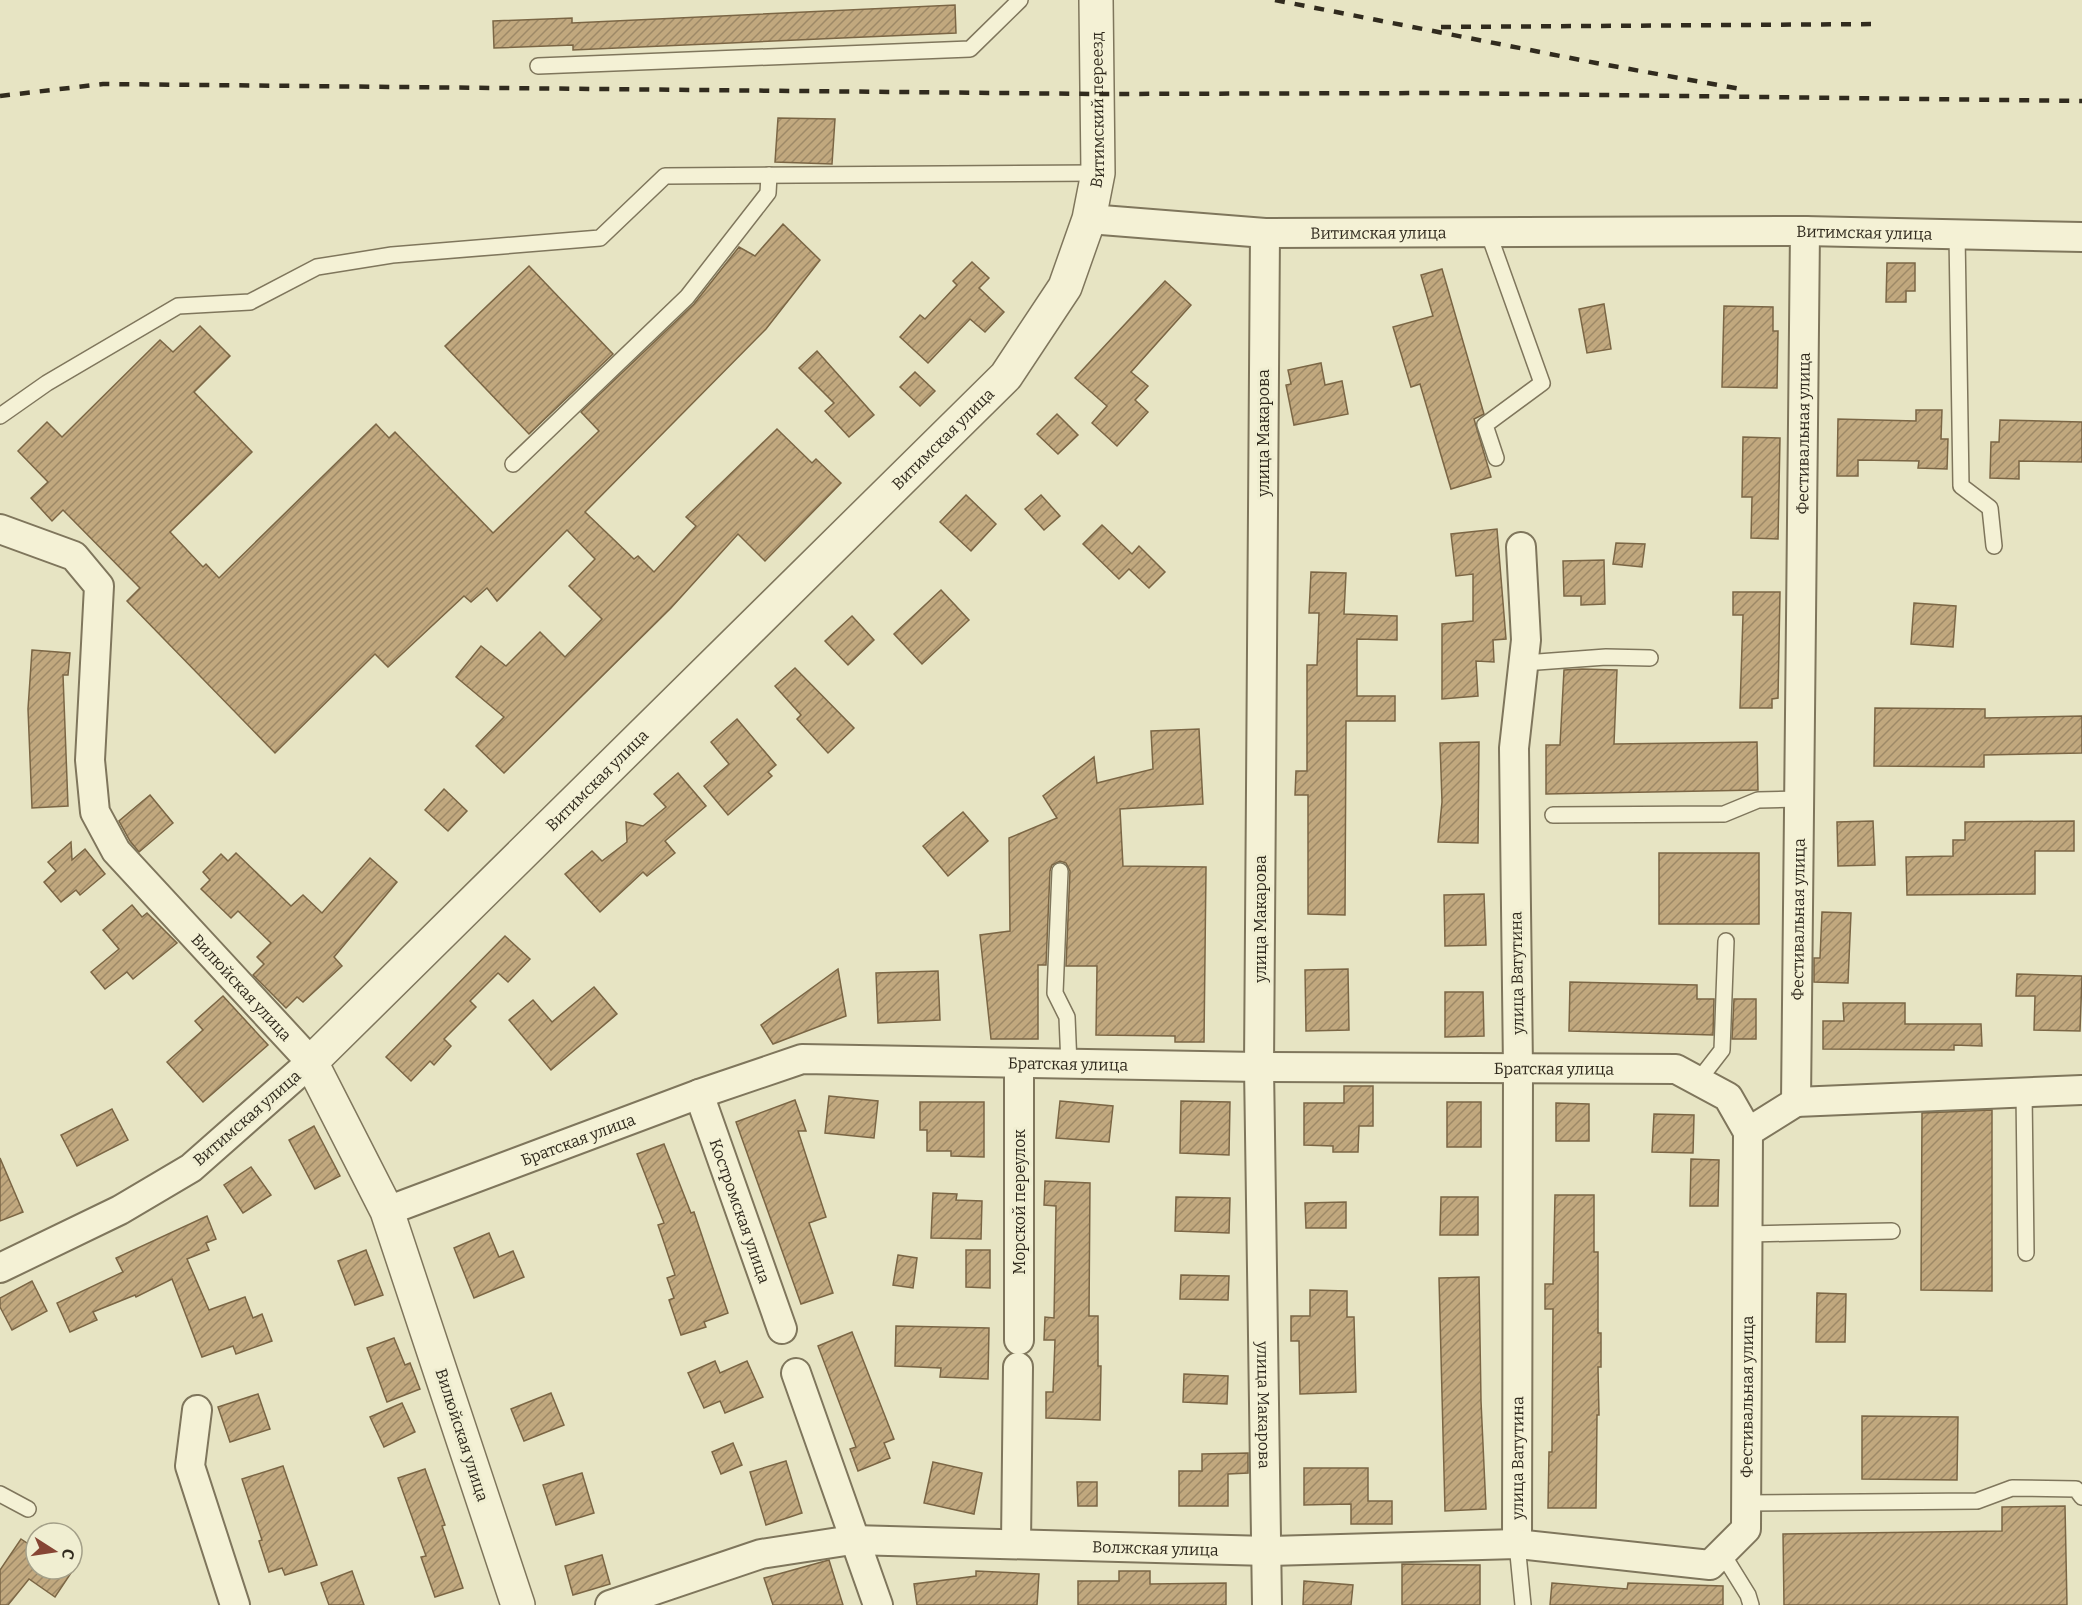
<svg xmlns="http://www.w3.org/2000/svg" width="2082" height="1605" font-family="Bitter,serif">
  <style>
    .building { fill: url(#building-hatch); stroke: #7b6645; stroke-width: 1.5 }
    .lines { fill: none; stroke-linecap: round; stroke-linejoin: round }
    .service-casing { stroke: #7f765c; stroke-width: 18 }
    .minor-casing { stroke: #7f765c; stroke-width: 32 }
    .tertiary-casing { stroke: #7f765c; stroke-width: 36 }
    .service { stroke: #f4f1d5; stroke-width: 15 }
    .minor { stroke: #f4f1d5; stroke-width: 28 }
    .tertiary { stroke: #f4f1d5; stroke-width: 33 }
    .rail { stroke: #312b1e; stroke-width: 4.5; stroke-dasharray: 10 10; stroke-linecap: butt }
    .labels { text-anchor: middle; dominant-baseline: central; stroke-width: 6; stroke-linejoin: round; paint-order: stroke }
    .street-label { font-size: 16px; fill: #312b1e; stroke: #f0eed1 }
  </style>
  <defs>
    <pattern id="building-hatch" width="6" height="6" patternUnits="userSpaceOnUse" patternTransform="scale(1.5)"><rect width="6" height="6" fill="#c1a87e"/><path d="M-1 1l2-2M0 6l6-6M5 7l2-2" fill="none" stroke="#9d8967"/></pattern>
  </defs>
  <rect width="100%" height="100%" fill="#e7e4c3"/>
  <g class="building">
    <path d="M 955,5 L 956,33 L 573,50 L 573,45 L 494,48 L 493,21 L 572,18 L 572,23 Z"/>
    <path d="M 778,118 L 835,119 L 832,164 L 775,162 Z"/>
    <path d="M 783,224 L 820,260 L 766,329 L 585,512 L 634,559 L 638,556 L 654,572 L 696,526 L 686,517 L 777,429 L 812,463 L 816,459 L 841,483 L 765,561 L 738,534 L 671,608 L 504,773 L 476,746 L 504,717 L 456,677 L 481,646 L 506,666 L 540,632 L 565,657 L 602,619 L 569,586 L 595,559 L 567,530 L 497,601 L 487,588 L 471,602 L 464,596 L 388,667 L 375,654 L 275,753 L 127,601 L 140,588 L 63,510 L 52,521 L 31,498 L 48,482 L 18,451 L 47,422 L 62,437 L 160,340 L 173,352 L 200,326 L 230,356 L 194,392 L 252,452 L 170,532 L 203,567 L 206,564 L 219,578 L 376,424 L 389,438 L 395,432 L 493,533 L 599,431 L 581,412 L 694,304 L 739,247 L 755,256 Z"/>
    <path d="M 972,262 L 989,278 L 979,288 L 1004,312 L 985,332 L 970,319 L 928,363 L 900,337 L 920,315 L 925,319 L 957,285 L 953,281 Z"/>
    <path d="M 1887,263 L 1915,263 L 1915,291 L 1906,291 L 1906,302 L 1886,302 Z"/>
    <path d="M 529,266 L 613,354 L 529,434 L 445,346 Z"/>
    <path d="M 1442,269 L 1484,414 L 1474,419 L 1491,477 L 1451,489 L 1420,384 L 1411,387 L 1393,327 L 1433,316 L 1421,275 Z"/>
    <path d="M 1165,281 L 1191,305 L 1131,372 L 1148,386 L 1135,400 L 1148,412 L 1117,446 L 1092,423 L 1107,406 L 1075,378 Z"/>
    <path d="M 1604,304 L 1611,349 L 1587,353 L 1579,309 Z"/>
    <path d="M 1724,306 L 1773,307 L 1773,331 L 1778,331 L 1777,388 L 1722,387 Z"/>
    <path d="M 817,351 L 874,415 L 849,437 L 825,411 L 834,403 L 799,368 Z"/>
    <path d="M 1321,363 L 1325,385 L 1342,381 L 1348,414 L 1294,425 L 1286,385 L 1291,384 L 1288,370 Z"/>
    <path d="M 915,372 L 935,391 L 920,406 L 900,387 Z"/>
    <path d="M 1916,410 L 1942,410 L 1941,439 L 1948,439 L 1947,469 L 1918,468 L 1919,461 L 1858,460 L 1858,476 L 1837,476 L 1838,419 L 1916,421 Z"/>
    <path d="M 1057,414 L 1078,435 L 1058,454 L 1037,434 Z"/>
    <path d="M 2000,420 L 2082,422 L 2082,462 L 2019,461 L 2019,479 L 1990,478 L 1991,442 L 1999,442 Z"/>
    <path d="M 1743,437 L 1780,438 L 1778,539 L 1751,538 L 1752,497 L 1742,497 Z"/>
    <path d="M 966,495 L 996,524 L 971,551 L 940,522 Z"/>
    <path d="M 1041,495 L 1060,516 L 1044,530 L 1025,509 Z"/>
    <path d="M 1102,525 L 1132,554 L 1139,546 L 1165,572 L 1149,588 L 1129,569 L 1119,579 L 1083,544 Z"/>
    <path d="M 1497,529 L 1506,639 L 1493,640 L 1494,662 L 1476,661 L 1478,696 L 1442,699 L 1442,624 L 1473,621 L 1473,574 L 1456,576 L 1451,534 Z"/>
    <path d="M 1616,543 L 1645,544 L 1642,567 L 1613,564 Z"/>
    <path d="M 1604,560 L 1605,604 L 1581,605 L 1581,596 L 1564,596 L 1563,561 Z"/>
    <path d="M 1311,572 L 1346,573 L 1344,614 L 1397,616 L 1397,640 L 1357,639 L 1357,696 L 1395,696 L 1395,721 L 1346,721 L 1345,915 L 1308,914 L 1308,795 L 1295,795 L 1296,771 L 1307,771 L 1307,665 L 1317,665 L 1319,613 L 1309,613 Z"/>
    <path d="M 941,590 L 969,620 L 922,664 L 894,634 Z"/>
    <path d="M 1733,592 L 1780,592 L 1778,698 L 1772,699 L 1772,708 L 1740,708 L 1743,615 L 1733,615 Z"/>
    <path d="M 1914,603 L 1956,606 L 1953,647 L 1911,644 Z"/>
    <path d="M 852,616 L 874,640 L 848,665 L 825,641 Z"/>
    <path d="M 32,650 L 70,653 L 68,675 L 63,675 L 68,806 L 32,808 L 28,709 Z"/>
    <path d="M 795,668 L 854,728 L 828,753 L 797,719 L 801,715 L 775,686 Z"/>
    <path d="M 1582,669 L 1617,670 L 1614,744 L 1757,742 L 1758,790 L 1546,794 L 1546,745 L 1560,745 L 1564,670 Z"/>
    <path d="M 1875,708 L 1985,709 L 1985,718 L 2082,716 L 2082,753 L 1984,755 L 1984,767 L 1874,766 Z"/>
    <path d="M 737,719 L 776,765 L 768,772 L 772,776 L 728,815 L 704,786 L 729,764 L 711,742 Z"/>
    <path d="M 1199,729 L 1203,804 L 1120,809 L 1123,866 L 1206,867 L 1204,1042 L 1175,1042 L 1175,1036 L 1096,1035 L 1097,966 L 1066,966 L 1070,871 L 1066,863 L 1060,861 L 1052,865 L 1050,871 L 1046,965 L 1038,965 L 1038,1039 L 991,1039 L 980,935 L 1010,931 L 1009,838 L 1057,818 L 1043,796 L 1094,757 L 1097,783 L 1153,769 L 1151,731 Z"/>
    <path d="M 1479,742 L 1478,843 L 1438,842 L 1442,802 L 1440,743 Z"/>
    <path d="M 678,773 L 706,806 L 665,841 L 675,853 L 647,876 L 643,872 L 600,912 L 565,874 L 592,851 L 602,861 L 627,842 L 626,822 L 643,826 L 666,807 L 654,794 Z"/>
    <path d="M 444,789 L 467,811 L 448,831 L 425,810 Z"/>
    <path d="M 150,795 L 173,823 L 139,852 L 130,841 L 119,821 Z"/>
    <path d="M 963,812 L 988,841 L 948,876 L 923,846 Z"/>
    <path d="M 1873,821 L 1875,865 L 1838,866 L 1837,822 Z"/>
    <path d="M 2074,821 L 2074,851 L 2035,851 L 2035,894 L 1907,895 L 1906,857 L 1953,856 L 1953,840 L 1965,840 L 1965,822 Z"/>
    <path d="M 71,842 L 72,860 L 85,849 L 105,874 L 80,895 L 76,890 L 61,902 L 44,882 L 56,871 L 48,862 Z"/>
    <path d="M 236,853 L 291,906 L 303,895 L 322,913 L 370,858 L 397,882 L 334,957 L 342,966 L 303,1002 L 297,997 L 286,1008 L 253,975 L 264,964 L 257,957 L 271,943 L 238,911 L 231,918 L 201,889 L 210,880 L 203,872 L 221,854 L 228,861 Z"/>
    <rect x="1659" y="853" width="100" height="71"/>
    <path d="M 1484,894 L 1486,945 L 1445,946 L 1444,895 Z"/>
    <path d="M 132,905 L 142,917 L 147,913 L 177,943 L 133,979 L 127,972 L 105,989 L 91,972 L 119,949 L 103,930 Z"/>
    <path d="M 1822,912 L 1851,913 L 1848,983 L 1814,982 L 1814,958 L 1820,958 Z"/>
    <path d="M 505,936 L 530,959 L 508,982 L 498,973 L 470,1001 L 476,1007 L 444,1039 L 451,1046 L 434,1065 L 430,1061 L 411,1081 L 386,1057 Z"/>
    <path d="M 838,969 L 846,1016 L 773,1044 L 761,1025 Z"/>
    <path d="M 1348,969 L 1349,1030 L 1306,1031 L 1305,970 Z"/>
    <path d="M 938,971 L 940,1020 L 878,1023 L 876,973 Z"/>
    <path d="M 2017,974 L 2082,976 L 2080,1031 L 2034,1030 L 2035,996 L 2016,996 Z"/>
    <path d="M 1570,982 L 1697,985 L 1697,999 L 1714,999 L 1713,1035 L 1569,1031 Z"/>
    <path d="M 594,987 L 617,1014 L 551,1070 L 509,1020 L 533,1000 L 552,1022 Z"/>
    <path d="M 1445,992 L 1483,992 L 1484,1036 L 1445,1037 Z"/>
    <path d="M 223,996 L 268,1045 L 203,1102 L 167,1062 L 203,1030 L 195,1021 Z"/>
    <path d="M 1734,999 L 1756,999 L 1756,1039 L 1732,1039 Z"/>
    <path d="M 1843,1003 L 1905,1003 L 1905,1024 L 1981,1024 L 1982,1046 L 1954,1045 L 1954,1050 L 1823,1049 L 1823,1021 L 1844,1021 Z"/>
    <path d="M 1344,1086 L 1373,1086 L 1373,1126 L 1359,1126 L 1358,1152 L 1333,1152 L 1333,1146 L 1304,1145 L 1304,1103 L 1344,1103 Z"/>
    <path d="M 829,1096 L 878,1101 L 874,1138 L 825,1133 Z"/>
    <path d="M 795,1100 L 806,1131 L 798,1131 L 826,1217 L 809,1223 L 833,1293 L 801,1304 L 736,1122 Z"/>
    <path d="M 1060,1101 L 1113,1106 L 1109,1142 L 1056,1138 Z"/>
    <path d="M 1181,1101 L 1230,1102 L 1229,1155 L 1180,1153 Z"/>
    <path d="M 920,1102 L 984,1102 L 984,1157 L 951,1156 L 951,1151 L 927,1151 L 927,1130 L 920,1130 Z"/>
    <rect x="1447" y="1102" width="34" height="45"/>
    <path d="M 1556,1103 L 1589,1104 L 1589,1141 L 1556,1141 Z"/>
    <path d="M 112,1109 L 128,1140 L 77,1166 L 61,1135 Z"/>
    <path d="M 1992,1110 L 1992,1291 L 1921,1290 L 1922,1113 Z"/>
    <path d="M 1654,1114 L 1694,1115 L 1693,1153 L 1652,1152 Z"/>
    <path d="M 314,1126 L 340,1176 L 315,1189 L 289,1140 Z"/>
    <path d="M 664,1144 L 691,1213 L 694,1212 L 728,1313 L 704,1322 L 706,1327 L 681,1335 L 669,1300 L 674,1298 L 667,1278 L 675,1275 L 658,1225 L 664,1223 L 637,1154 Z"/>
    <path d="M 0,1158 L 23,1212 L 0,1221 Z"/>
    <path d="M 1691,1159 L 1719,1160 L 1718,1206 L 1690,1206 Z"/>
    <path d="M 251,1167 L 271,1195 L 243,1213 L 224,1185 Z"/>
    <path d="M 1045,1181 L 1090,1183 L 1089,1316 L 1098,1316 L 1098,1366 L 1101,1366 L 1100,1420 L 1046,1418 L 1046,1392 L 1053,1392 L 1055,1340 L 1044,1340 L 1045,1317 L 1054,1318 L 1056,1206 L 1044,1205 Z"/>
    <path d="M 933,1193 L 957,1194 L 956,1200 L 982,1201 L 981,1239 L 931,1238 Z"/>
    <path d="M 1555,1195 L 1594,1195 L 1594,1252 L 1598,1252 L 1598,1333 L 1601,1333 L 1601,1367 L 1598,1367 L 1599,1415 L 1597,1415 L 1596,1508 L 1548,1508 L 1549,1452 L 1552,1452 L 1553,1309 L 1545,1309 L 1545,1284 L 1553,1284 Z"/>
    <path d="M 1176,1197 L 1230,1198 L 1229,1233 L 1175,1231 Z"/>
    <path d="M 1441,1197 L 1478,1197 L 1478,1235 L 1440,1235 Z"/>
    <path d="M 1346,1202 L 1346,1228 L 1306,1228 L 1305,1203 Z"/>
    <path d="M 207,1216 L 216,1239 L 206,1243 L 209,1250 L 187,1259 L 209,1310 L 245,1297 L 253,1318 L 262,1314 L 272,1341 L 236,1354 L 233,1346 L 202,1357 L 172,1279 L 136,1297 L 135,1295 L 93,1312 L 97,1320 L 70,1332 L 57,1303 L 123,1272 L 116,1258 Z"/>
    <path d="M 489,1233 L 499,1257 L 513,1251 L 524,1277 L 474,1298 L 454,1248 Z"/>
    <path d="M 366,1250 L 383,1295 L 355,1305 L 338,1261 Z"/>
    <path d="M 966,1250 L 990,1250 L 990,1288 L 966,1287 Z"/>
    <path d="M 898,1255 L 917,1258 L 913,1288 L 893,1285 Z"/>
    <path d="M 1181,1275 L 1229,1276 L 1228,1300 L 1180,1299 Z"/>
    <path d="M 1479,1277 L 1481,1401 L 1486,1509 L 1445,1511 L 1439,1278 Z"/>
    <path d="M 32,1281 L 47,1311 L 12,1330 L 0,1307 L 0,1298 Z"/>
    <path d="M 1310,1290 L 1347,1291 L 1347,1317 L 1354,1317 L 1356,1392 L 1300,1394 L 1299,1341 L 1291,1341 L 1291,1316 L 1310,1316 Z"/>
    <path d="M 1817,1293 L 1846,1294 L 1845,1342 L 1816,1342 Z"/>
    <path d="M 896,1326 L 989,1328 L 988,1379 L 940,1377 L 941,1368 L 895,1366 Z"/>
    <path d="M 852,1332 L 894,1439 L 884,1443 L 890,1458 L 858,1471 L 850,1449 L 856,1447 L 818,1346 Z"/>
    <path d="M 394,1338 L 405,1365 L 410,1363 L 420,1389 L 387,1402 L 367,1348 Z"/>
    <path d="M 715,1361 L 720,1373 L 747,1361 L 763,1397 L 725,1413 L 720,1401 L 704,1408 L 688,1373 Z"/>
    <path d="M 1184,1374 L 1228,1376 L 1227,1404 L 1183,1402 Z"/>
    <path d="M 551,1393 L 564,1425 L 524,1441 L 511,1409 Z"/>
    <path d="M 258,1394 L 270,1429 L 230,1442 L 218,1407 Z"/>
    <path d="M 402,1403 L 415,1432 L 384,1447 L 370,1417 Z"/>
    <path d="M 1862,1416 L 1958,1417 L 1957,1480 L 1862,1479 Z"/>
    <path d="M 733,1443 L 742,1465 L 721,1474 L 712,1452 Z"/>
    <path d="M 1248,1453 L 1248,1473 L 1228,1474 L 1228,1506 L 1179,1506 L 1179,1471 L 1202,1471 L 1202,1454 Z"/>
    <path d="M 786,1461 L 802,1513 L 766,1525 L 750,1472 Z"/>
    <path d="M 933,1462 L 982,1473 L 974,1514 L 924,1503 Z"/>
    <path d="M 283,1466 L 317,1565 L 285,1575 L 282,1568 L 269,1572 L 259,1541 L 262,1540 L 242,1479 Z"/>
    <path d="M 1304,1468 L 1368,1468 L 1368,1501 L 1392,1501 L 1392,1524 L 1351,1524 L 1351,1504 L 1304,1505 Z"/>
    <path d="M 425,1469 L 445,1525 L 442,1526 L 463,1588 L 435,1597 L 421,1557 L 426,1556 L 398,1478 Z"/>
    <path d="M 582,1473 L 594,1513 L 556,1525 L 543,1485 Z"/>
    <path d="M 1077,1482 L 1097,1482 L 1097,1506 L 1078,1506 Z"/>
    <path d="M 2065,1506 L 2067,1605 L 1784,1605 L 1783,1534 L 2002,1531 L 2002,1507 Z"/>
    <path d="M 21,1539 L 36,1549 L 36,1569 L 65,1569 L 71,1573 L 55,1597 L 29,1579 L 8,1605 L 0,1605 L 0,1570 Z"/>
    <path d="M 602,1555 L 610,1584 L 573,1595 L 565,1566 Z"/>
    <path d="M 829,1560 L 843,1605 L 773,1605 L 764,1578 Z"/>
    <path d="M 1402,1564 L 1480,1565 L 1480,1605 L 1402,1605 Z"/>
    <path d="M 352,1571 L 364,1605 L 329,1605 L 321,1583 Z"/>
    <path d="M 976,1571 L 1039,1574 L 1037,1605 L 917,1605 L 914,1584 L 976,1576 Z"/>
    <path d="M 1119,1571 L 1150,1571 L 1150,1584 L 1226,1583 L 1226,1605 L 1078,1605 L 1078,1581 L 1119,1581 Z"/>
    <path d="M 1304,1581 L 1353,1585 L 1351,1605 L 1303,1605 Z"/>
    <path d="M 1552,1583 L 1627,1589 L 1628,1583 L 1723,1586 L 1723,1605 L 1550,1605 Z"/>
  </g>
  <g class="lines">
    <defs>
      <g id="service">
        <path d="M 538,66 L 970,49 L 1020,0"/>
        <path d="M 1488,232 L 1542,383 L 1485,425 L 1496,458"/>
        <path d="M 1957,234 L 1961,486 L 1990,508 L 1994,546"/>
        <path d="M 0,416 L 47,383 L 178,306 L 250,302 L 317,267 L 392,255 L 600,238 L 665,176 L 1098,173"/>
        <path d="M 513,464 L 687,297 L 768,193 L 769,175"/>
        <path d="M 1523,663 L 1606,657 L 1650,658"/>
        <path d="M 1553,815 L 1724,814 L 1758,800 L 1799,799"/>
        <path d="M 1060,871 L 1055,993 L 1067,1017 L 1069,1065"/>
        <path d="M 1698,1081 L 1722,1050 L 1726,941"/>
        <path d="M 2024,1092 L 2026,1253"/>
        <path d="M 1748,1234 L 1892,1231"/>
        <path d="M 0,1494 L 28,1509"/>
        <path d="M 1746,1503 L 1977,1501 L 2012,1488 L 2076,1489 L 2082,1497"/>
        <path d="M 1517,1544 L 1523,1605"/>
        <path d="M 1722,1553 L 1748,1595 L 1751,1605"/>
      </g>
      <g id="minor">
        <path id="s1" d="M 1089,219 L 1265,233 L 1805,231 L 2082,237"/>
        <path id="s2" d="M 1265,233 L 1259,1067 L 1267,1605"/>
        <path id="s3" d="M 0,529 L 74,556 L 99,586 L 90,760 L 95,812 L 116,851 L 311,1062 L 191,1168 L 120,1210 L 0,1268"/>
        <path d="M 1019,1064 L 1019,1340"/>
        <path id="s4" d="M 699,1094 L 782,1329"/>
        <path d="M 1796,1102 L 2082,1090"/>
        <path id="s5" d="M 387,1211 L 699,1094 L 802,1059 L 1259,1067 L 1676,1069 L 1728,1097 L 1748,1132"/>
        <path d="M 796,1373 L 878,1605"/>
        <path d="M 197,1410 L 190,1466 L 235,1605"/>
        <path d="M 1016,1544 L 1018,1367"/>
        <path id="s6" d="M 1517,1544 L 1518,1068 L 1514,748 L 1526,640 L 1521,547"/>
        <path id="s7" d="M 610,1605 L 761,1554 L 852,1540 L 1268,1551 L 1517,1544 L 1710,1565 L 1746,1529 L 1748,1132 L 1796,1102 L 1805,231"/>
      </g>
      <g id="tertiary">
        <path id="s8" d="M 518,1605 L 387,1211 L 311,1062 L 1006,376 L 1065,287 L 1089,219 L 1098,173 L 1096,0"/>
      </g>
    </defs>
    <use href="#service" class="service-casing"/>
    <use href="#minor" class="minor-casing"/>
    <use href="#tertiary" class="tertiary-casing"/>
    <use href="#service" class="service"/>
    <use href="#minor" class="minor"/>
    <use href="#tertiary" class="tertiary"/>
    <g class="rail">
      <path d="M 1275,0 L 1596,63 L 1746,90"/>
      <path d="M 1441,27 L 1880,24"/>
      <path d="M 0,96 L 103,84 L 1097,94 L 1448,93 L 2082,101"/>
    </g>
  </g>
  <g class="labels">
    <g class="street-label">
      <text stroke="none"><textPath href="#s8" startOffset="1848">Витимский переезд</textPath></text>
      <text stroke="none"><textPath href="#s1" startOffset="290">Витимская улица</textPath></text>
      <text stroke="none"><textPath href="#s1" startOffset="776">Витимская улица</textPath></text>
      <text stroke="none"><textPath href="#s7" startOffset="2284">Фестивальная улица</textPath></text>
      <text transform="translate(1263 433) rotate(-90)">улица Макарова</text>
      <text stroke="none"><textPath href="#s8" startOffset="1470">Витимская улица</textPath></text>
      <text stroke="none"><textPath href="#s8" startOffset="984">Витимская улица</textPath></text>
      <text stroke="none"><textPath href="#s7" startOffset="1798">Фестивальная улица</textPath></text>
      <text transform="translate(1260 919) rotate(-90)">улица Макарова</text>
      <text transform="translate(1517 973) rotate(-91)">улица Ватутина</text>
      <text stroke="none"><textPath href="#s3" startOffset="574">Вилюйская улица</textPath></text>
      <text stroke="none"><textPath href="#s5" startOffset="708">Братская улица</textPath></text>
      <text stroke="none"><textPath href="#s5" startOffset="1194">Братская улица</textPath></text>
      <text transform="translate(247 1118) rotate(-41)">Витимская улица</text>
      <text stroke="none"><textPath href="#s5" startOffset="204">Братская улица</textPath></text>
      <text transform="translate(1019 1202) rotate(-90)">Морской переулок</text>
      <text stroke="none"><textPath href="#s4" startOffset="124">Костромская улица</textPath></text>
      <text stroke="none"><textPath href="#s7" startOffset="1294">Фестивальная улица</textPath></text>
      <text stroke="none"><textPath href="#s2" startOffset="1172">улица Макарова</textPath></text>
      <text transform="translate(462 1435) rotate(72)">Вилюйская улица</text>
      <text stroke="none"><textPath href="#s6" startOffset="86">улица Ватутина</textPath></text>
      <text stroke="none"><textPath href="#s7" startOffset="555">Волжская улица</textPath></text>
    </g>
  </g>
  <g transform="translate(54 1551) rotate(102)"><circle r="28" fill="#f0eed1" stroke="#a4a089" stroke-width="1.5"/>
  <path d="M0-4.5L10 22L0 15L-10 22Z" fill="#864534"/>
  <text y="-9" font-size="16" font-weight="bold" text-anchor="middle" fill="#312b1e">С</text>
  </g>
</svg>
